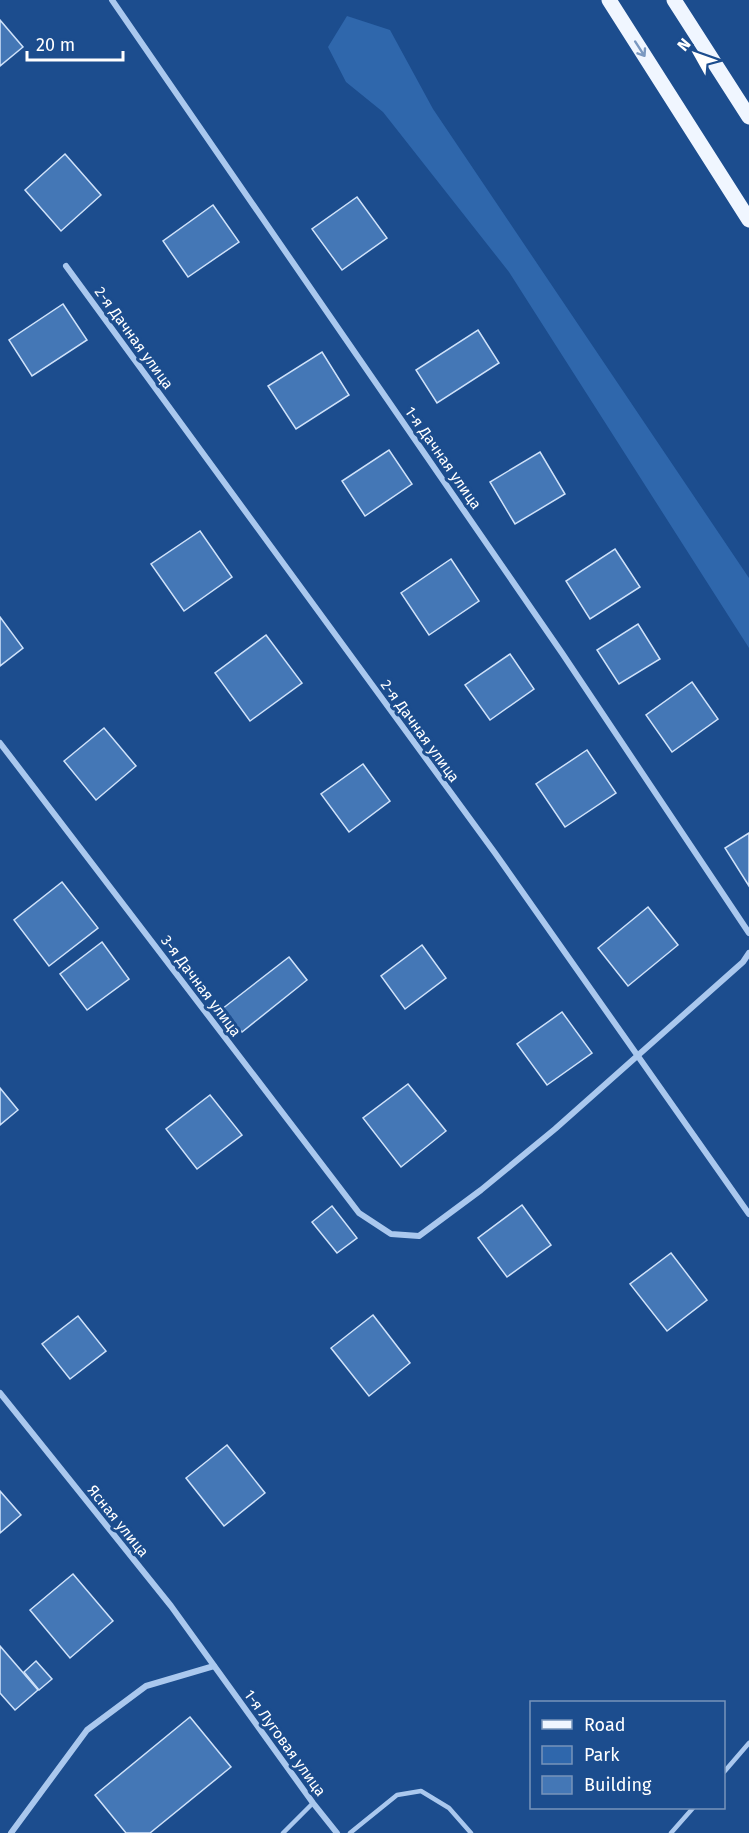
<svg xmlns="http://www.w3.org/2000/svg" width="749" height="1833" font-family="'Fira Sans',sans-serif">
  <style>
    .green { fill: #2f67ac }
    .building { fill: #4477b6; stroke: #cfe2fa; stroke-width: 1.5 }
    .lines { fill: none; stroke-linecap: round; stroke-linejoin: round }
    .service { stroke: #aac8ee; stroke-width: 4.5 }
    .minor { stroke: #aac8ee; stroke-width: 6 }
    .primary { stroke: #f0f6ff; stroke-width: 15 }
    .oneway { stroke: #7b99c1 }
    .labels { text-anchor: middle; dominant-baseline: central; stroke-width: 6; stroke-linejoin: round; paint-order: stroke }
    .street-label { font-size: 15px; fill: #fff; stroke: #1c4d8e }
  </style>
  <rect width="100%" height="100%" fill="#1c4d8e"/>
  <path class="green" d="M 347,16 L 390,30 L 433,109 L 749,578 L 749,648 L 509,272 L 383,112 L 346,82 L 328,47 Z"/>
  <g class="building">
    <path d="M 0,20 L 23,47 L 0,66 Z"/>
    <path d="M 65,154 L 101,195 L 61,231 L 25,190 Z"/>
    <path d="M 357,197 L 387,238 L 342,270 L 312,229 Z"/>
    <path d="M 213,205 L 239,242 L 188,277 L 163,241 Z"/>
    <path d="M 63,304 L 87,340 L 32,376 L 9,340 Z"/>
    <path d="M 478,330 L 499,363 L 437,403 L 416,370 Z"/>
    <path d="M 322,352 L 349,395 L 296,429 L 268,386 Z"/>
    <path d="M 389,450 L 412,484 L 365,516 L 342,481 Z"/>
    <path d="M 540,452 L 565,494 L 515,524 L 490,482 Z"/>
    <path d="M 200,531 L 232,577 L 184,611 L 151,564 Z"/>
    <path d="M 615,549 L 640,587 L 590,619 L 566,581 Z"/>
    <path d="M 451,559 L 479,601 L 429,635 L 401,593 Z"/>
    <path d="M 0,617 L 23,648 L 0,666 Z"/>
    <path d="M 638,624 L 660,659 L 619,684 L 597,650 Z"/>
    <path d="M 266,635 L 302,683 L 250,721 L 215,673 Z"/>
    <path d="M 510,654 L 534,689 L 490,720 L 465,685 Z"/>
    <path d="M 692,682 L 718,719 L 672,752 L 646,715 Z"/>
    <path d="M 104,728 L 136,766 L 96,800 L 64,761 Z"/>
    <path d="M 587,750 L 616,793 L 565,827 L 536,784 Z"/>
    <path d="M 363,764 L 390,801 L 349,832 L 321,794 Z"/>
    <path d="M 749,833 L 749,886 L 725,848 Z"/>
    <path d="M 62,882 L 98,928 L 49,966 L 14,920 Z"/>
    <path d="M 648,907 L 678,945 L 628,986 L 598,948 Z"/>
    <path d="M 102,942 L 129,979 L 87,1010 L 60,974 Z"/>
    <path d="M 422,945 L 446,978 L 405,1009 L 381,976 Z"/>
    <path d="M 289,957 L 307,980 L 242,1032 L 222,1009 Z"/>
    <path d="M 562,1012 L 592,1053 L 547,1085 L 517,1044 Z"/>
    <path d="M 408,1084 L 446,1131 L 401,1167 L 363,1118 Z"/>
    <path d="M 0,1088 L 18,1110 L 0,1125 Z"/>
    <path d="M 210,1095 L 242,1135 L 197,1169 L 166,1129 Z"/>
    <path d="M 522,1205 L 551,1245 L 507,1277 L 478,1238 Z"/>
    <path d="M 332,1206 L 357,1238 L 337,1253 L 312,1222 Z"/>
    <path d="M 671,1253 L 707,1300 L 667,1331 L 630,1284 Z"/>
    <path d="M 373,1315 L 410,1363 L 369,1396 L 331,1348 Z"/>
    <path d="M 78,1316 L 106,1351 L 70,1379 L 42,1344 Z"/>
    <path d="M 227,1445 L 265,1493 L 224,1526 L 186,1478 Z"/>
    <path d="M 0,1491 L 21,1515 L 0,1533 Z"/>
    <path d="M 73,1574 L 113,1621 L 70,1658 L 30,1610 Z"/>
    <path d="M 0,1646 L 38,1690 L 15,1710 L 0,1693 Z"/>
    <path d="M 36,1661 L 52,1679 L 39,1690 L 24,1672 Z"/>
    <path d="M 190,1717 L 231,1767 L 150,1833 L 126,1833 L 95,1795 Z"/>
  </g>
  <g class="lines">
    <g class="service">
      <path d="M 724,1772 L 749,1743"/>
      <path d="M 283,1833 L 313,1803"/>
      <path d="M 350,1833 L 397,1795 L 421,1791 L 449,1808 L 471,1833"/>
      <path d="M 671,1833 L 693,1808"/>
    </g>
    <g class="minor">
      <path d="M 112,0 L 562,653 L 749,933"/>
      <path d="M 66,266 L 495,853 L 749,1214"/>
      <path d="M 0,743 L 359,1213 L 391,1234 L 419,1236 L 481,1190 L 555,1129 L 743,962 L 749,953"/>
      <path d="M 0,1393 L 171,1606 L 313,1803 L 337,1833"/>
      <path d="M 11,1833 L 87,1730 L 146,1686 L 214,1666"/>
    </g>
    <g class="primary">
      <path d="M 609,0 L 749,220"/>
      <path d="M 674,0 L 749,117"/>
    </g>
  </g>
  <defs><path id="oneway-shaft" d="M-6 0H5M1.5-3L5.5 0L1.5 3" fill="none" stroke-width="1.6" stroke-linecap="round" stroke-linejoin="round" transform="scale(1.5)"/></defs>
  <use class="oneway" href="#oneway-shaft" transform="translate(640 49) rotate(57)"/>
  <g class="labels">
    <g class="street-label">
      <text transform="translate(134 338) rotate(54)">2-я Дачная улица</text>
      <text transform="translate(443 458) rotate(55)">1-я Дачная улица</text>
      <text transform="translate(420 731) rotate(54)">2-я Дачная улица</text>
      <text transform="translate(201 986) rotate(53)">3-я Дачная улица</text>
      <text transform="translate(118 1521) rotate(51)">Ясная улица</text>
      <text transform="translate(285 1743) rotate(54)">1-я Луговая улица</text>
    </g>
  </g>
  <rect x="530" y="1701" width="195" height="108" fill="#1c4d8e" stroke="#7794bb" stroke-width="1.5"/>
  <rect x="542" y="1720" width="30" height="9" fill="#f0f6ff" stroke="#7794bb" stroke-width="1.5"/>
  <text x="584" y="1731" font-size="18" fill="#ffffff">Road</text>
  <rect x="542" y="1746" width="30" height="18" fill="#2f67ac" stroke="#7794bb" stroke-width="1.5"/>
  <text x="584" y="1761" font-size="18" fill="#ffffff">Park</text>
  <rect x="542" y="1776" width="30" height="18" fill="#4477b6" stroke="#7794bb" stroke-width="1.5"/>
  <text x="584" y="1791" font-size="18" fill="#ffffff">Building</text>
  <g transform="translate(695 54) rotate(310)" stroke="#1c4d8e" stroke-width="4.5" paint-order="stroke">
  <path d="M0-4.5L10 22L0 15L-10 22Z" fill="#ffffff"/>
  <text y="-9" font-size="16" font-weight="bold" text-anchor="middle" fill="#ffffff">N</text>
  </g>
  <path d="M27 51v9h96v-9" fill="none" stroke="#ffffff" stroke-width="3"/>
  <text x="36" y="51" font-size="18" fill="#ffffff" stroke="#1c4d8e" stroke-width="4.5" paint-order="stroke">20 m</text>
</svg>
